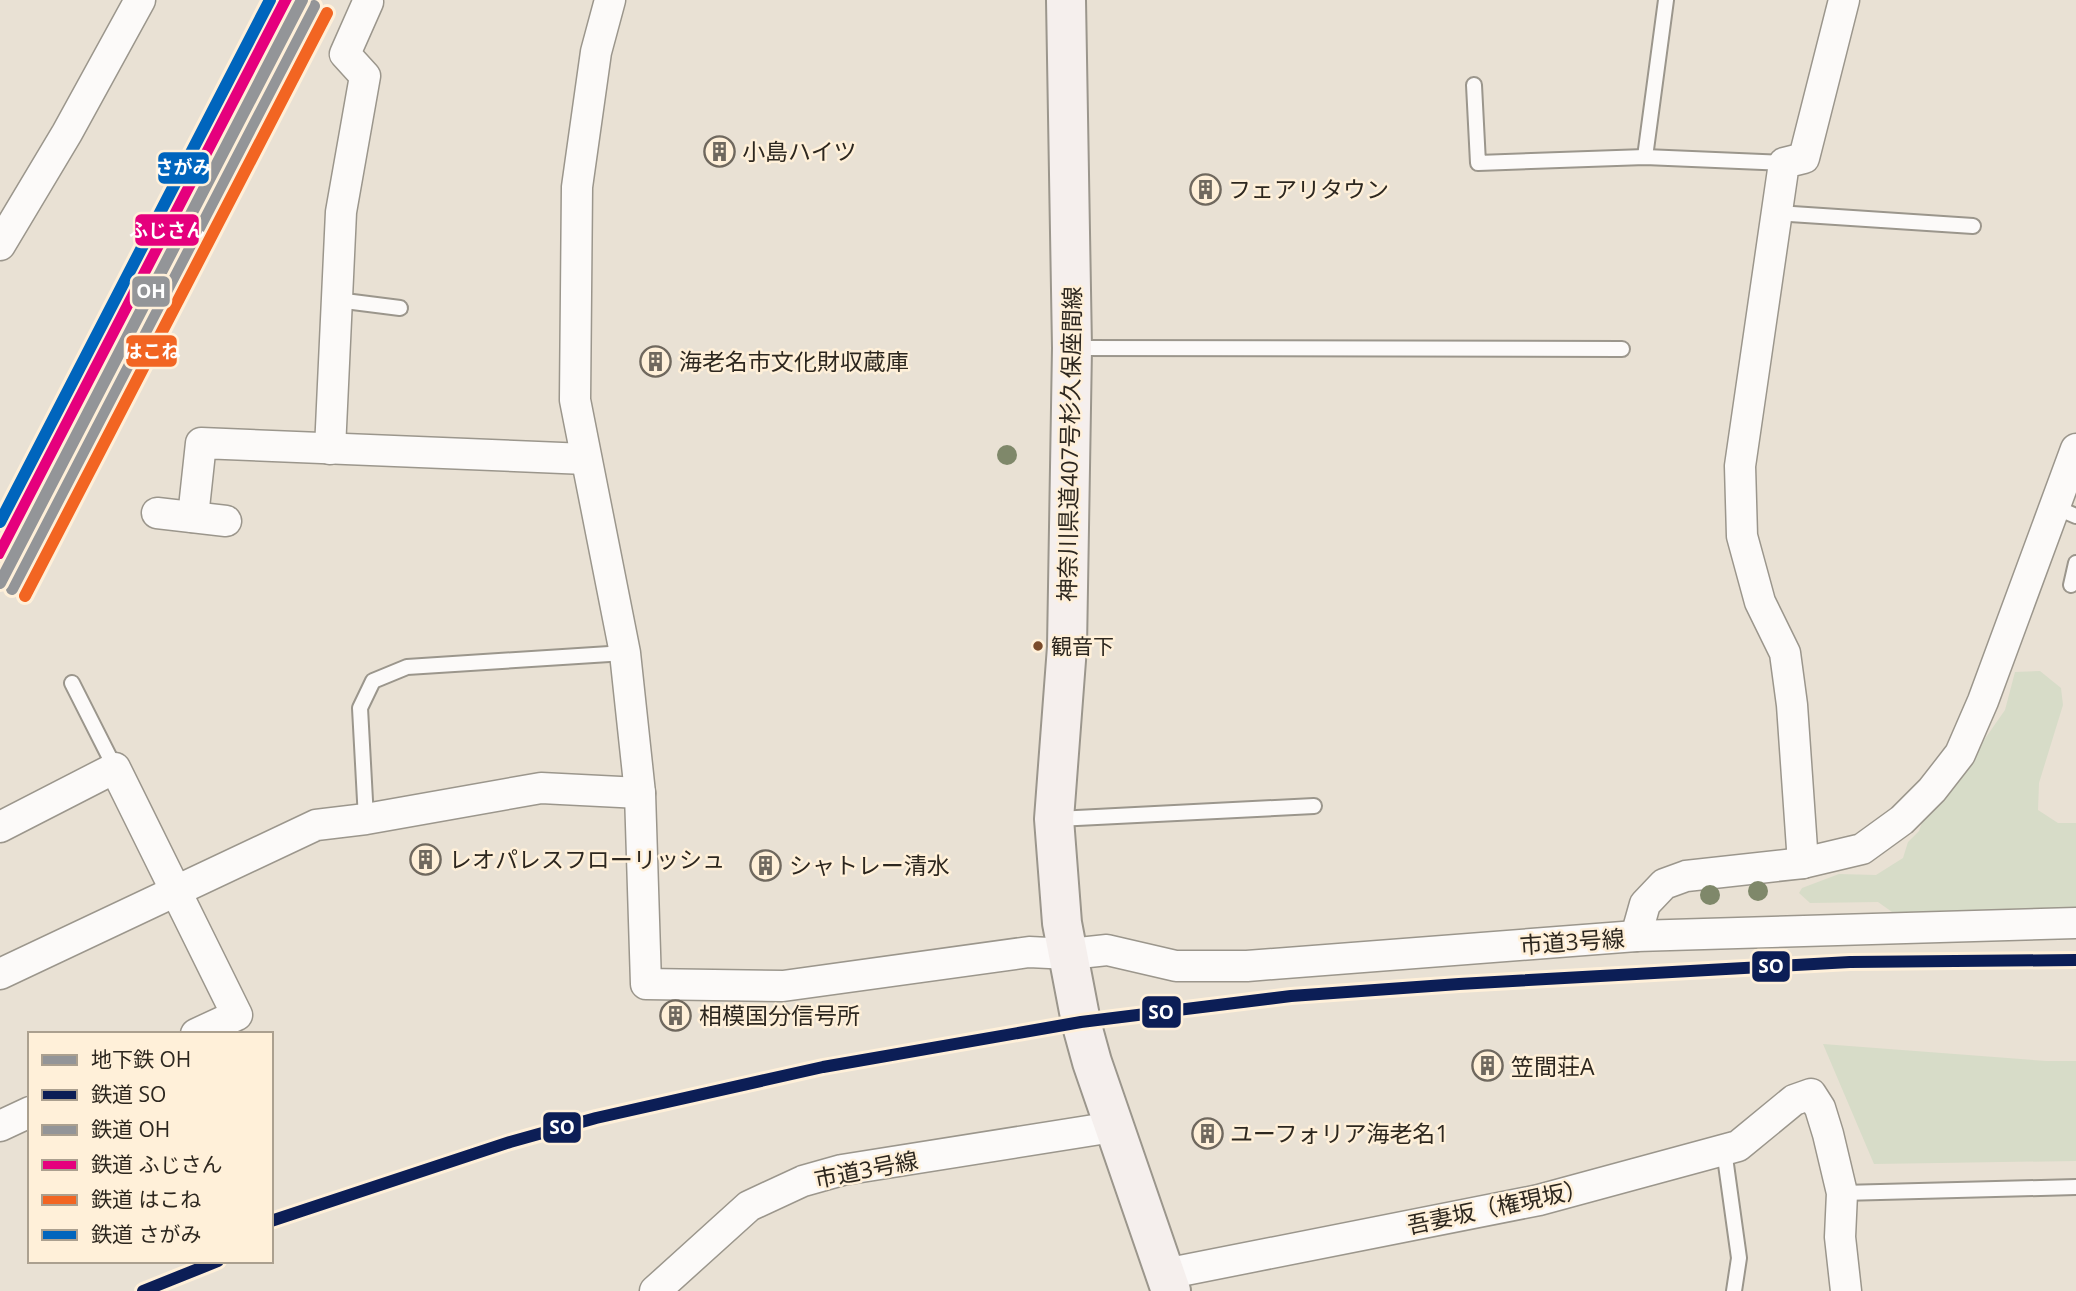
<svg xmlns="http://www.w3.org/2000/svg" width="2076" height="1291" font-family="'Open Sans','Noto Sans JP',sans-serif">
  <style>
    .green { fill: #d7dcc8 }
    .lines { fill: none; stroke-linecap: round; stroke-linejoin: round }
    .service-casing { stroke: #9b968c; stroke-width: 18 }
    .minor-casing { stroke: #9b968c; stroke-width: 33 }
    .secondary-casing { stroke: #9b968c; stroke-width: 42 }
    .service { stroke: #fcfaf9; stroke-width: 14 }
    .minor { stroke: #fcfaf9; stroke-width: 30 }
    .secondary { stroke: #f5efed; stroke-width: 38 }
    .rail-1-casing { stroke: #fff0d9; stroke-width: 18 }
    .rail-2-casing { stroke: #fff0d9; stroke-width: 18 }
    .rail-3-casing { stroke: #fff0d9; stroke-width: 18 }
    .rail-4-casing { stroke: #fff0d9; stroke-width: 18 }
    .rail-5-casing { stroke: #fff0d9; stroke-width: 18 }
    .rail-1 { stroke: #0c1e56; stroke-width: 12 }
    .rail-2 { stroke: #939598; stroke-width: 12 }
    .rail-3 { stroke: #e5007d; stroke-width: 12 }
    .rail-4 { stroke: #f26522; stroke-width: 12 }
    .rail-5 { stroke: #0065bd; stroke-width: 12 }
    .metro-1-casing { stroke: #fff0d9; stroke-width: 18 }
    .metro-1 { stroke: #939598; stroke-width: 12 }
    .tree { fill: #7f886a }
    .bus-dot { fill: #7a4b2a; stroke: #fff0d9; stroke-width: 2.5 }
    .labels { text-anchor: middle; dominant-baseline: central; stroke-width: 5; stroke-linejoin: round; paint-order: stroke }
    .bus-label { font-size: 21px; fill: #2d271f; stroke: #fff0d9; text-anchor: start }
    .poi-label { font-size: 23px; fill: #2d271f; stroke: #fff0d9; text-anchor: start }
    .street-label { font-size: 23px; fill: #2d271f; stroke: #fff0d9 }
    .line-badge { stroke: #fff0d9; stroke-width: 2.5 }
    .badge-label { font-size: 19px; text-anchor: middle; font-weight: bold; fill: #fff }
  </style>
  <rect width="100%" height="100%" fill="#e9e1d4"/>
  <g class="green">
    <path d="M 2040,671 L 2061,688 L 2063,705 L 2039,783 L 2038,810 L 2058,823 L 2076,823 L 2076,926 L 1997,917 L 1974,910 L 1956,910 L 1934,917 L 1902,919 L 1878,902 L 1810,903 L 1799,893 L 1802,888 L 1839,874 L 1876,875 L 1903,858 L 1908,842 L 1919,831 L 1928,805 L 1977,750 L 2005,710 L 2015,672 Z"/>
    <path d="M 1823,1044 L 2046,1061 L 2076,1061 L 2076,1161 L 1874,1164 Z"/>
  </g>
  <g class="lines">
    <defs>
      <g id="service">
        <path d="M 1474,85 L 1478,163 L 1645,157 L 1784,163"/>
        <path d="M 1645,157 L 1666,0"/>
        <path d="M 1776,213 L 1973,226"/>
        <path d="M 337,300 L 400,308"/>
        <path d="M 1074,348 L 1622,349"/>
        <path d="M 2055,507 L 2076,516"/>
        <path d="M 2071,585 L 2076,563"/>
        <path d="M 72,683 L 115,768"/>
        <path d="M 366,819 L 360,708 L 373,681 L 407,667 L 625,653"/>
        <path d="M 1057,819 L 1314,806"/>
        <path d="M 1724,1150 L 1739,1258 L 1734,1291"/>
        <path d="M 1842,1193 L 2076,1187"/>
      </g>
      <g id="minor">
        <path d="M 610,0 L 596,52 L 577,187 L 575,400 L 625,653 L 640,793 L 646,984 L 783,986 L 1029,952 L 1070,954 L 1107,950 L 1176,966 L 1247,966 L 1636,936 L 2076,923"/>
        <path d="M 0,245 L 67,133 L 140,0"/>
        <path d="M 330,449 L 341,212 L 365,76 L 345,54 L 368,2"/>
        <path d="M 157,513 L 226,521"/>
        <path d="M 193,517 L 201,443 L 586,459"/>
        <path d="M 0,827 L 115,768 L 237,1015 L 196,1034"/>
        <path d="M 1803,863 L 1792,705 L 1785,653 L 1760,602 L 1742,536 L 1740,466 L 1784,163 L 1804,158 L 1844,0"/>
        <path d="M 1636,936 L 1645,904 L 1664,884 L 1686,876 L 1803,863 L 1862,849 L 1902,820 L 1932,790 L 1960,754 L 1983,701 L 2076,449"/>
        <path d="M 0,974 L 316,825 L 366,819 L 541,788 L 640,793"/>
        <path d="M 0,1126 L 30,1112"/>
        <path d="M 1165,1274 L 1539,1200 L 1738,1146 L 1794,1100 L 1811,1094 L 1820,1108 L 1828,1134 L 1842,1193 L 1840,1237 L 1846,1291"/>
        <path d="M 655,1291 L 749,1206 L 803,1181 L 842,1170 L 1113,1127"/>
      </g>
      <path id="secondary" d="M 1066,0 L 1072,348 L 1067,647 L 1054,819 L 1062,923 L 1081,1022 L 1092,1062 L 1171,1291"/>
    </defs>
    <use href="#service" class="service-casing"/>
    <use href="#minor" class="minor-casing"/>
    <use href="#secondary" class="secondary-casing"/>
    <use href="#service" class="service"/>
    <use href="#minor" class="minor"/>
    <use href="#secondary" class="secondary"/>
    <defs>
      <g id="rail-1">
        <path d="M 271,1221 L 510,1142 L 596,1118 L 823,1067 L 1081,1022 L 1291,996 L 1459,984 L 1850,962 L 2076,960"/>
        <path d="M 143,1291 L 218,1261"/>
      </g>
      <path id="rail-2" d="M 12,589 L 314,6"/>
      <path id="rail-3" d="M 0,553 L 286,0"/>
      <path id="rail-4" d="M 25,596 L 327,13"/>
      <path id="rail-5" d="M 0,522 L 270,0"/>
    </defs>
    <use href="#rail-1" class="rail-1-casing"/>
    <use href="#rail-2" class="rail-2-casing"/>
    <use href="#rail-3" class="rail-3-casing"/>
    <use href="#rail-4" class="rail-4-casing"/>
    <use href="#rail-5" class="rail-5-casing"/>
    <use href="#rail-1" class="rail-1"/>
    <use href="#rail-2" class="rail-2"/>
    <use href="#rail-3" class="rail-3"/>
    <use href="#rail-4" class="rail-4"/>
    <use href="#rail-5" class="rail-5"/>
    <defs>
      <path id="metro-1" d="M 0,583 L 302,0"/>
    </defs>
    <use href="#metro-1" class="metro-1-casing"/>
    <use href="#metro-1" class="metro-1"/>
  </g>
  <g class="tree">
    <circle cx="1007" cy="455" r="10"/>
    <circle cx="1758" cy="891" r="10"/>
    <circle cx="1710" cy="895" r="10"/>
  </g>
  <defs>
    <symbol id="building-ring" viewBox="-11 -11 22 22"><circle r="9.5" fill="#fff0d9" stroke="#6f685e" stroke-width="1.5"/><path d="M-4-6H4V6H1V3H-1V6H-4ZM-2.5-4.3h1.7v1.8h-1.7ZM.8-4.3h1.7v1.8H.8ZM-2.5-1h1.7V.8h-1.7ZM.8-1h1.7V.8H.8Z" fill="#6f685e"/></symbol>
  </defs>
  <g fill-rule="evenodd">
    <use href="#building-ring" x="702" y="134" width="35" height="35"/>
    <use href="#building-ring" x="1188" y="172" width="35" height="35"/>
    <use href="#building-ring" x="638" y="344" width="35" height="35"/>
    <use href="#building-ring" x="408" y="842" width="35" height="35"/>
    <use href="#building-ring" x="748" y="848" width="35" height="35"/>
    <use href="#building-ring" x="658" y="998" width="35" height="35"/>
    <use href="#building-ring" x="1470" y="1048" width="35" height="35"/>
    <use href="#building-ring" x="1190" y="1116" width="35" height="35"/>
  </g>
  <circle class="bus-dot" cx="1038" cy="646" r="6"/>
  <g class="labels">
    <g class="bus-label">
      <text x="1051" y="646">観音下</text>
    </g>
    <g class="poi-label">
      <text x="742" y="151">小島ハイツ</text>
      <text x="1228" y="189">フェアリタウン</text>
      <text x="679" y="361">海老名市文化財収蔵庫</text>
      <text x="449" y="859">レオパレスフローリッシュ</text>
      <text x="789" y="865">シャトレー清水</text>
      <text x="699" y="1015">相模国分信号所</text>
      <text x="1511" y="1066">笠間荘A</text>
      <text x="1230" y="1133">ユーフォリア海老名1</text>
    </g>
    <g class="street-label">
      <text transform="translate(1069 444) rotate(-89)">神奈川県道407号杉久保座間線</text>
      <text transform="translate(1572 941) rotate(-4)">市道3号線</text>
      <text transform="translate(866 1169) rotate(-11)">市道3号線</text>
      <text transform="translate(1497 1206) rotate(-12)">吾妻坂（権現坂）</text>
    </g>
  </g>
  <g class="line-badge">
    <rect x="157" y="151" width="53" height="34" rx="7" fill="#0065bd"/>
    <rect x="134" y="213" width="66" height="34" rx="7" fill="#e5007d"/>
    <rect x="131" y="275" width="40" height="33" rx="7" fill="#939598"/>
    <rect x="125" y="334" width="53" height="34" rx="7" fill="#f26522"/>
    <rect x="1751" y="950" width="40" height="33" rx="7" fill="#0c1e56"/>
    <rect x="1141" y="995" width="41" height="34" rx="7" fill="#0c1e56"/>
    <rect x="542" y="1111" width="40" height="33" rx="7" fill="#0c1e56"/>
  </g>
  <g class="badge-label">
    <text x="183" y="174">さがみ</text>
    <text x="167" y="237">ふじさん</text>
    <text x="151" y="298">OH</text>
    <text x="152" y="358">はこね</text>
    <text x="1771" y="973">SO</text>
    <text x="1161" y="1019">SO</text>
    <text x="562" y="1134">SO</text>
  </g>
  <rect x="28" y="1032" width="245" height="231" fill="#fff0d9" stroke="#aba08f" stroke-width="2"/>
  <rect x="42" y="1055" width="35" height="10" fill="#939598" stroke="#aba08f" stroke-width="2"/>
  <text x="91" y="1067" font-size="21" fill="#2d271f">地下鉄 OH</text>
  <rect x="42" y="1090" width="35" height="10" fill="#0c1e56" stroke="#aba08f" stroke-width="2"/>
  <text x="91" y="1102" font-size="21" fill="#2d271f">鉄道 SO</text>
  <rect x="42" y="1125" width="35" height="10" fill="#939598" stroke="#aba08f" stroke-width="2"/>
  <text x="91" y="1137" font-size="21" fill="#2d271f">鉄道 OH</text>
  <rect x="42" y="1160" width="35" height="10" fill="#e5007d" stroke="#aba08f" stroke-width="2"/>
  <text x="91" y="1172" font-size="21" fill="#2d271f">鉄道 ふじさん</text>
  <rect x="42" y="1195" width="35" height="10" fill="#f26522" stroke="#aba08f" stroke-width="2"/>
  <text x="91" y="1207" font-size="21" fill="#2d271f">鉄道 はこね</text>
  <rect x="42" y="1230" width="35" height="10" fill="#0065bd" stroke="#aba08f" stroke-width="2"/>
  <text x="91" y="1242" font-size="21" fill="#2d271f">鉄道 さがみ</text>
</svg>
